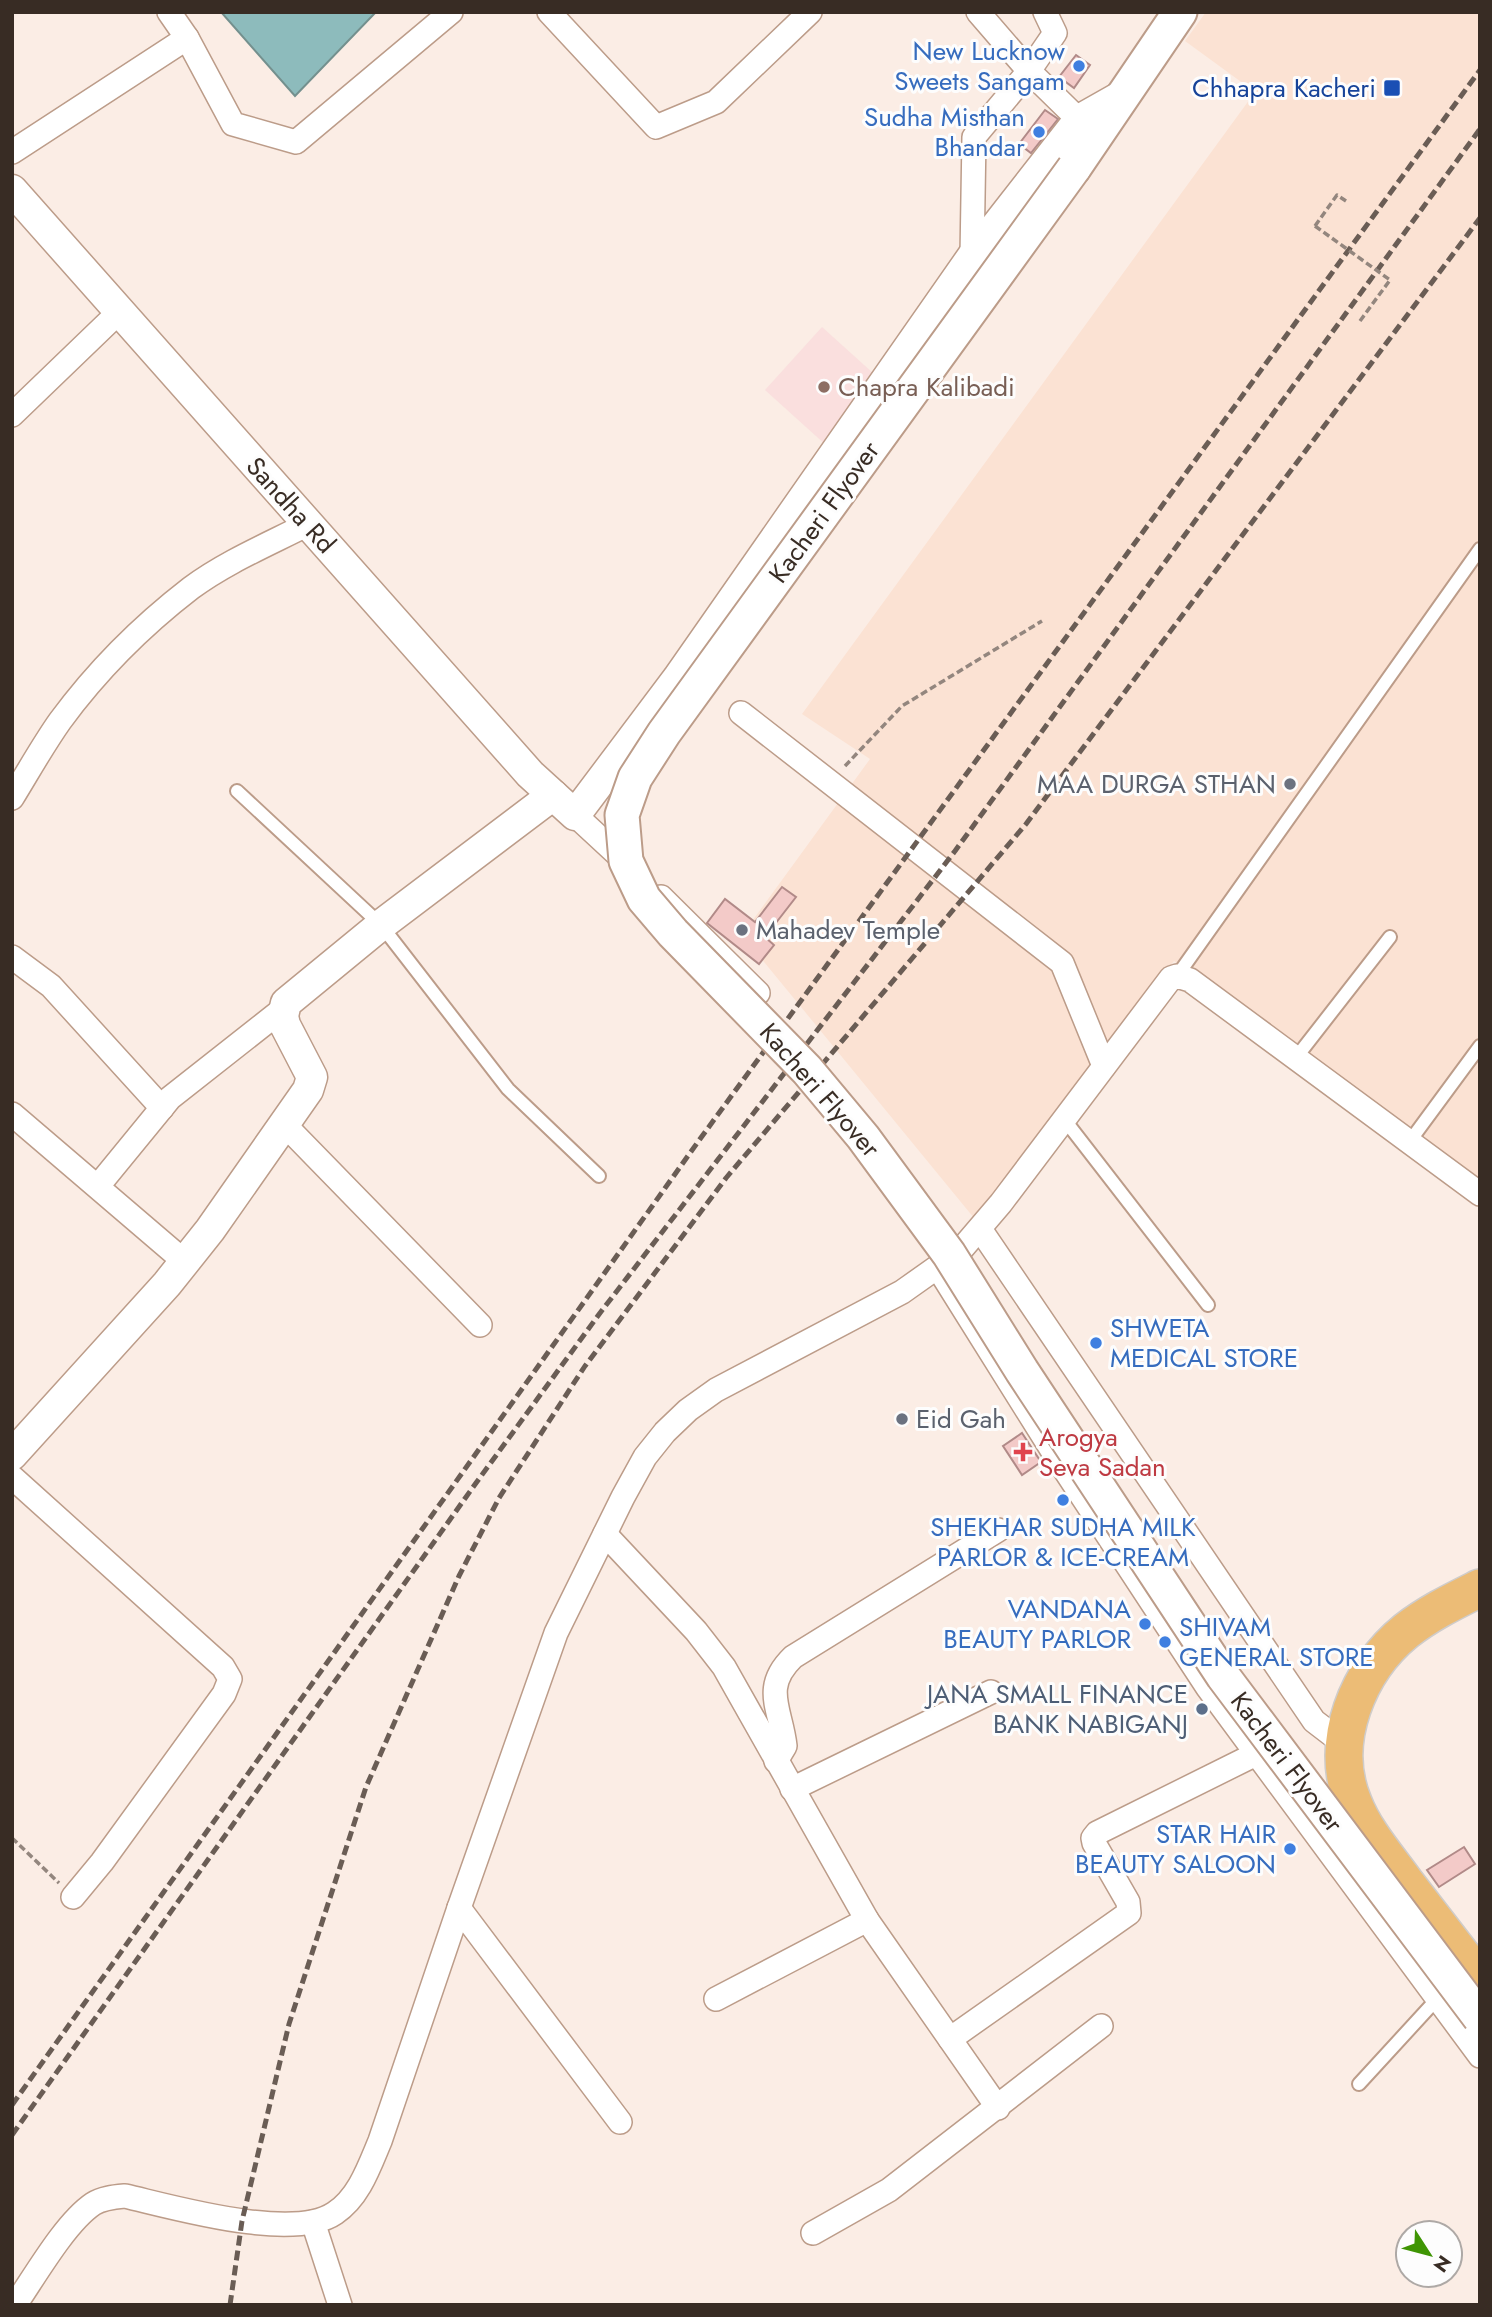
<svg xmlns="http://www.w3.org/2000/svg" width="1492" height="2317" font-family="Jost,sans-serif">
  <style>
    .built { fill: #fbe2d3 }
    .education { fill: #fadfde }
    .water { fill: #8dbbbc; stroke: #74908e; stroke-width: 2 }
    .building { fill: #f3cac8; stroke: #b18a88; stroke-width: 2 }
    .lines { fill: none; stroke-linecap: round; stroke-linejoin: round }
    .service-casing { stroke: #bc9c89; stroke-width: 16 }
    .minor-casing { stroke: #bc9c89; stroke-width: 26 }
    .tertiary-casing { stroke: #bc9c89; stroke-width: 33 }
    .secondary-casing { stroke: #bc9c89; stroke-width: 37 }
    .primary-casing { stroke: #cfccca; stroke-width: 40 }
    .path { stroke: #93867e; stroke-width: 3.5; stroke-dasharray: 7 3.5; stroke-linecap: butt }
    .service { stroke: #fff; stroke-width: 12 }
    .minor { stroke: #fff; stroke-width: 23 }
    .tertiary { stroke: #fff; stroke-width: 30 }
    .secondary { stroke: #fff; stroke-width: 33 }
    .primary { stroke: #ecbc76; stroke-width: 37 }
    .rail { stroke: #6a5d55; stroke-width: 5; stroke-dasharray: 10 5; stroke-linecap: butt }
    .secondary-bridge-casing { stroke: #bc9c89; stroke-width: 37; stroke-linecap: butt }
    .path-bridge { stroke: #93867e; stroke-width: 3.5; stroke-dasharray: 7 3.5; stroke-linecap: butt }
    .secondary-bridge { stroke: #fff; stroke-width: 33 }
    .shop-dot { fill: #3f7fe0; stroke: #fdfdfd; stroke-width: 2.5 }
    .transit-dot { fill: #1a4fb4; stroke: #fdfdfd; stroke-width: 2.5 }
    .education-dot { fill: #8d6e63; stroke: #fdfdfd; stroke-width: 2.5 }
    .worship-dot { fill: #6b7280; stroke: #fdfdfd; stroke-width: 2.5 }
    .health-dot { fill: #e0444e; stroke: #fdfdfd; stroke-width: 2.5 }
    .service-dot { fill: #5c6f8a; stroke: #fdfdfd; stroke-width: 2.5 }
    .labels { text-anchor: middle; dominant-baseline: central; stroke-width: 6; stroke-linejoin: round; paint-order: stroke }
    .shop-label { font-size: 26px; fill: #366cbe; stroke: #fdfdfd; text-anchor: end }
    .transit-label { font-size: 26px; fill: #164399; stroke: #fdfdfd; text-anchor: end }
    .education-label { font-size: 26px; fill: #785e54; stroke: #fdfdfd; text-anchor: start }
    .street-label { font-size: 26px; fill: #382c24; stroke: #fdfdfd }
    .worship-label { font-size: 26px; fill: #5b616d; stroke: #fdfdfd; text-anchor: start }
    .health-label { font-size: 26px; fill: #be3a42; stroke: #fdfdfd; text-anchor: start }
    .service-label { font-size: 26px; fill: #4e5e75; stroke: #fdfdfd; text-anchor: end }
  </style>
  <rect width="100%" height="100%" fill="#fbede5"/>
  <path class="built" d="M 1206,12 L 1480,12 L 1480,1191 L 1174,961 L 974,1218 L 742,935 L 870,759 L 802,714 L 1255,92 L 1185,41 Z"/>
  <path class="education" d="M 822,327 L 884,383 L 827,446 L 765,390 Z"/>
  <path class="water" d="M 221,12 L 376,12 L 295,96 Z"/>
  <g class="building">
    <path d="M 1076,55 L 1090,65 L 1074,88 L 1059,77 Z"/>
    <path d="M 1045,110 L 1058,119 L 1031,153 L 1019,144 Z"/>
    <path d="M 782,887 L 796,897 L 765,937 L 774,945 L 759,964 L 707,923 L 725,899 L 755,922 Z"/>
    <path d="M 1022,1433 L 1041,1462 L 1022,1475 L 1003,1446 Z"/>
    <path d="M 1464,1847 L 1475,1864 L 1439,1887 L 1427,1870 Z"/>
  </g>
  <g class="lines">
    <defs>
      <g id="service">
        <path d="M 237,791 L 381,925 L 508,1089 L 599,1176"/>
        <path d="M 1177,976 L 1480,549"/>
        <path d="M 1295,1059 L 1390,937"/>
        <path d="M 1064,1119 L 1208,1305"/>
        <path d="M 1410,1141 L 1480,1046"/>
        <path d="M 1359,2084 L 1437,1999"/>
      </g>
      <g id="minor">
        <path d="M 169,12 L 187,38 L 233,124 L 296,142 L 451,12"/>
        <path d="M 549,12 L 656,127 L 716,102 L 810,12"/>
        <path d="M 978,12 L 1029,71 L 1079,120"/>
        <path d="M 12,152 L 187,38"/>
        <path d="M 972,257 L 974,137 L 1029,71 L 1055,33 L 1045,12"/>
        <path d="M 12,415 L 119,312"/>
        <path d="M 741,713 L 1062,963 L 1104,1066"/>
        <path d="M 12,798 C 28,772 43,745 60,721 C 96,672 143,625 191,588 C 226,562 269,544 308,524"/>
        <path d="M 575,815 L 629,865"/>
        <path d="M 661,897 L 758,993"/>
        <path d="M 12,957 L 51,986 L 162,1108"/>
        <path d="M 12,1114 L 185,1262"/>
        <path d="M 284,1124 L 480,1325"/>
        <path d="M 98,1186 L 170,1098 L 283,1009"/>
        <path d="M 980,1229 L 1314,1721 L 1344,1744"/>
        <path d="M 938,1268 L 1057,1458 L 1208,1688 L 1480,2056"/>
        <path d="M 12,1477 L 223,1667 L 230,1679 L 224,1694 L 102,1862 L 73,1897"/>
        <path d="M 605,1534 L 696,1631 L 724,1667 L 867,1920 L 998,2108"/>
        <path d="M 776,1761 L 785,1746 C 781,1709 761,1688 793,1657 L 998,1530"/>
        <path d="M 792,1789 L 991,1692"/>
        <path d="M 459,1908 L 620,2122"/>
        <path d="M 716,1999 L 867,1920"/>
        <path d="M 950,2039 L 1129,1913 L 1128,1902 L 1094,1843 L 1093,1838 L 1097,1833 L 1256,1754"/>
        <path d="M 313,2222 L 340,2305"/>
        <path d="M 813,2233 L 889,2190 L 1101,2026"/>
        <path d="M 15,2305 C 35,2276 65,2223 93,2204 C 102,2198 114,2197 125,2196 C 173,2207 293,2242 335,2213 C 359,2197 369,2167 380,2141 L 459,1908 L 556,1633 L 623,1497 L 645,1457 L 665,1432 L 688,1410 L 716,1390 L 902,1292 L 960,1251 L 1001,1203 L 1171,978 L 1177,976 L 1190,980 L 1480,1194"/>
      </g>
      <g id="tertiary">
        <path d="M 12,190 L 530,774 L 575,815 L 678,678 L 972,257 L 1079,120 L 1125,94"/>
        <path d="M 12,1455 L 167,1284 L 210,1230 L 308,1090 L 312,1077 L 285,1025 L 283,1016 L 286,1003 L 381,925 L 553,795"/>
      </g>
      <path id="secondary" d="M 1074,168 L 1180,12"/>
      <path id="primary" d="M 1480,1588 C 1454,1601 1429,1613 1406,1631 C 1358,1670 1328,1742 1353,1802 C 1364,1831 1387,1857 1405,1882 C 1430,1914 1455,1947 1480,1979"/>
    </defs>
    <use href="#service" class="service-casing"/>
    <use href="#minor" class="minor-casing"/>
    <use href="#tertiary" class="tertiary-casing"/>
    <use href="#secondary" class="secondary-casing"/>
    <use href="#primary" class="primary-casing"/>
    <g class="path">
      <path d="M 1315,226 L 1337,195 L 1346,201"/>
      <path d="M 1360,321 L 1390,280"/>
      <path d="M 845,766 L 902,706 L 1042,621"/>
      <path d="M 12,1838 L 59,1883"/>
    </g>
    <use href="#service" class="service"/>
    <use href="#minor" class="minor"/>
    <use href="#tertiary" class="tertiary"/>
    <use href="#secondary" class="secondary"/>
    <use href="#primary" class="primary"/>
    <g class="rail">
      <path d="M 12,2105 L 700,1139 L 1480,70"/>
      <path d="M 12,2135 L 476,1483 L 600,1313 L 955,851 L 1480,129"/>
      <path d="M 230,2305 L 242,2221 L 289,2024 L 366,1787 L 459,1576 L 499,1498 L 585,1366 L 726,1178 L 1026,824 L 1480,218"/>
    </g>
    <defs>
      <path id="secondary-bridge" d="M 1074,168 L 664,733 L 635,778 L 622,815 L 626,861 L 644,899 L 673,933 L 807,1070 L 863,1137 L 949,1254 L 1022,1371 L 1223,1676 L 1480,2018"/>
    </defs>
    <use href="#secondary-bridge" class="secondary-bridge-casing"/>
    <path class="path-bridge" d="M 1315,226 L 1390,280"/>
    <use href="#secondary-bridge" class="secondary-bridge"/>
  </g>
  <g class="shop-dot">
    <circle cx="1079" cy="66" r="7"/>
    <circle cx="1039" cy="132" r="7"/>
    <circle cx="1096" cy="1343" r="7"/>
    <circle cx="1063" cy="1500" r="7"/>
    <circle cx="1145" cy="1624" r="7"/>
    <circle cx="1165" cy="1642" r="7"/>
    <circle cx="1290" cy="1849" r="7"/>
  </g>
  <rect class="transit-dot" x="1383" y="79" width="18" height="18" rx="3.5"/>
  <circle class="education-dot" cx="824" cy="387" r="7"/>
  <g class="worship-dot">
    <circle cx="1290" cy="784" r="7"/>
    <circle cx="742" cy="930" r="7"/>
    <circle cx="902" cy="1419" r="7"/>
  </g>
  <path class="health-dot" d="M1019.5 1441.5h7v7h7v7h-7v7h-7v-7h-7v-7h7z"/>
  <circle class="service-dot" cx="1202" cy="1709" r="7"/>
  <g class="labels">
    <g class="shop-label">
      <text x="1065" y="51">New Lucknow<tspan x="1065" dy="30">Sweets Sangam</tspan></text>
      <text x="1025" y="117">Sudha Misthan<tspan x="1025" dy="30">Bhandar</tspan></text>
      <text x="1110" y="1328" text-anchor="start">SHWETA<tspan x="1110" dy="30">MEDICAL STORE</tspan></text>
      <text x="1063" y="1527" text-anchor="middle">SHEKHAR SUDHA MILK<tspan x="1063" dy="30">PARLOR &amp; ICE-CREAM</tspan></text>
      <text x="1131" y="1609">VANDANA<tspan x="1131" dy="30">BEAUTY PARLOR</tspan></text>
      <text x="1179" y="1627" text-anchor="start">SHIVAM<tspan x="1179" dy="30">GENERAL STORE</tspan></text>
      <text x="1276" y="1834">STAR HAIR<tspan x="1276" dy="30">BEAUTY SALOON</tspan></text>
    </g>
    <g class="transit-label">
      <text x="1376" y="88">Chhapra Kacheri</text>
    </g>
    <g class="education-label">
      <text x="838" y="387">Chapra Kalibadi</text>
    </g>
    <g class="street-label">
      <text transform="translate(291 505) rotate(48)">Sandha Rd</text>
      <text transform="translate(824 512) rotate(-54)">Kacheri Flyover</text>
      <text transform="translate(820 1090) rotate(49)">Kacheri Flyover</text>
      <text transform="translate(1287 1762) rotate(53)">Kacheri Flyover</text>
    </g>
    <g class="worship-label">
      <text x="1276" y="784" text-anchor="end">MAA DURGA STHAN</text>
      <text x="756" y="930">Mahadev Temple</text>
      <text x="916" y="1419">Eid Gah</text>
    </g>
    <g class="health-label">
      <text x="1039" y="1437">Arogya<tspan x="1039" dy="30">Seva Sadan</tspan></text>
    </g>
    <g class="service-label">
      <text x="1188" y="1694">JANA SMALL FINANCE<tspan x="1188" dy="30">BANK NABIGANJ</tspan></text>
    </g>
  </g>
  <rect width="1492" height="2317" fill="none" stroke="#382c24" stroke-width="28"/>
  <g transform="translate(1429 2254) rotate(126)"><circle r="33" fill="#fdfdfd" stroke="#aea9a6" stroke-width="2"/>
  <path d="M0-5L12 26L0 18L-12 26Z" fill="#3f9504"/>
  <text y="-10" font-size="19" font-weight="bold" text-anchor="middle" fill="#382c24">N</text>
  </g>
</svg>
